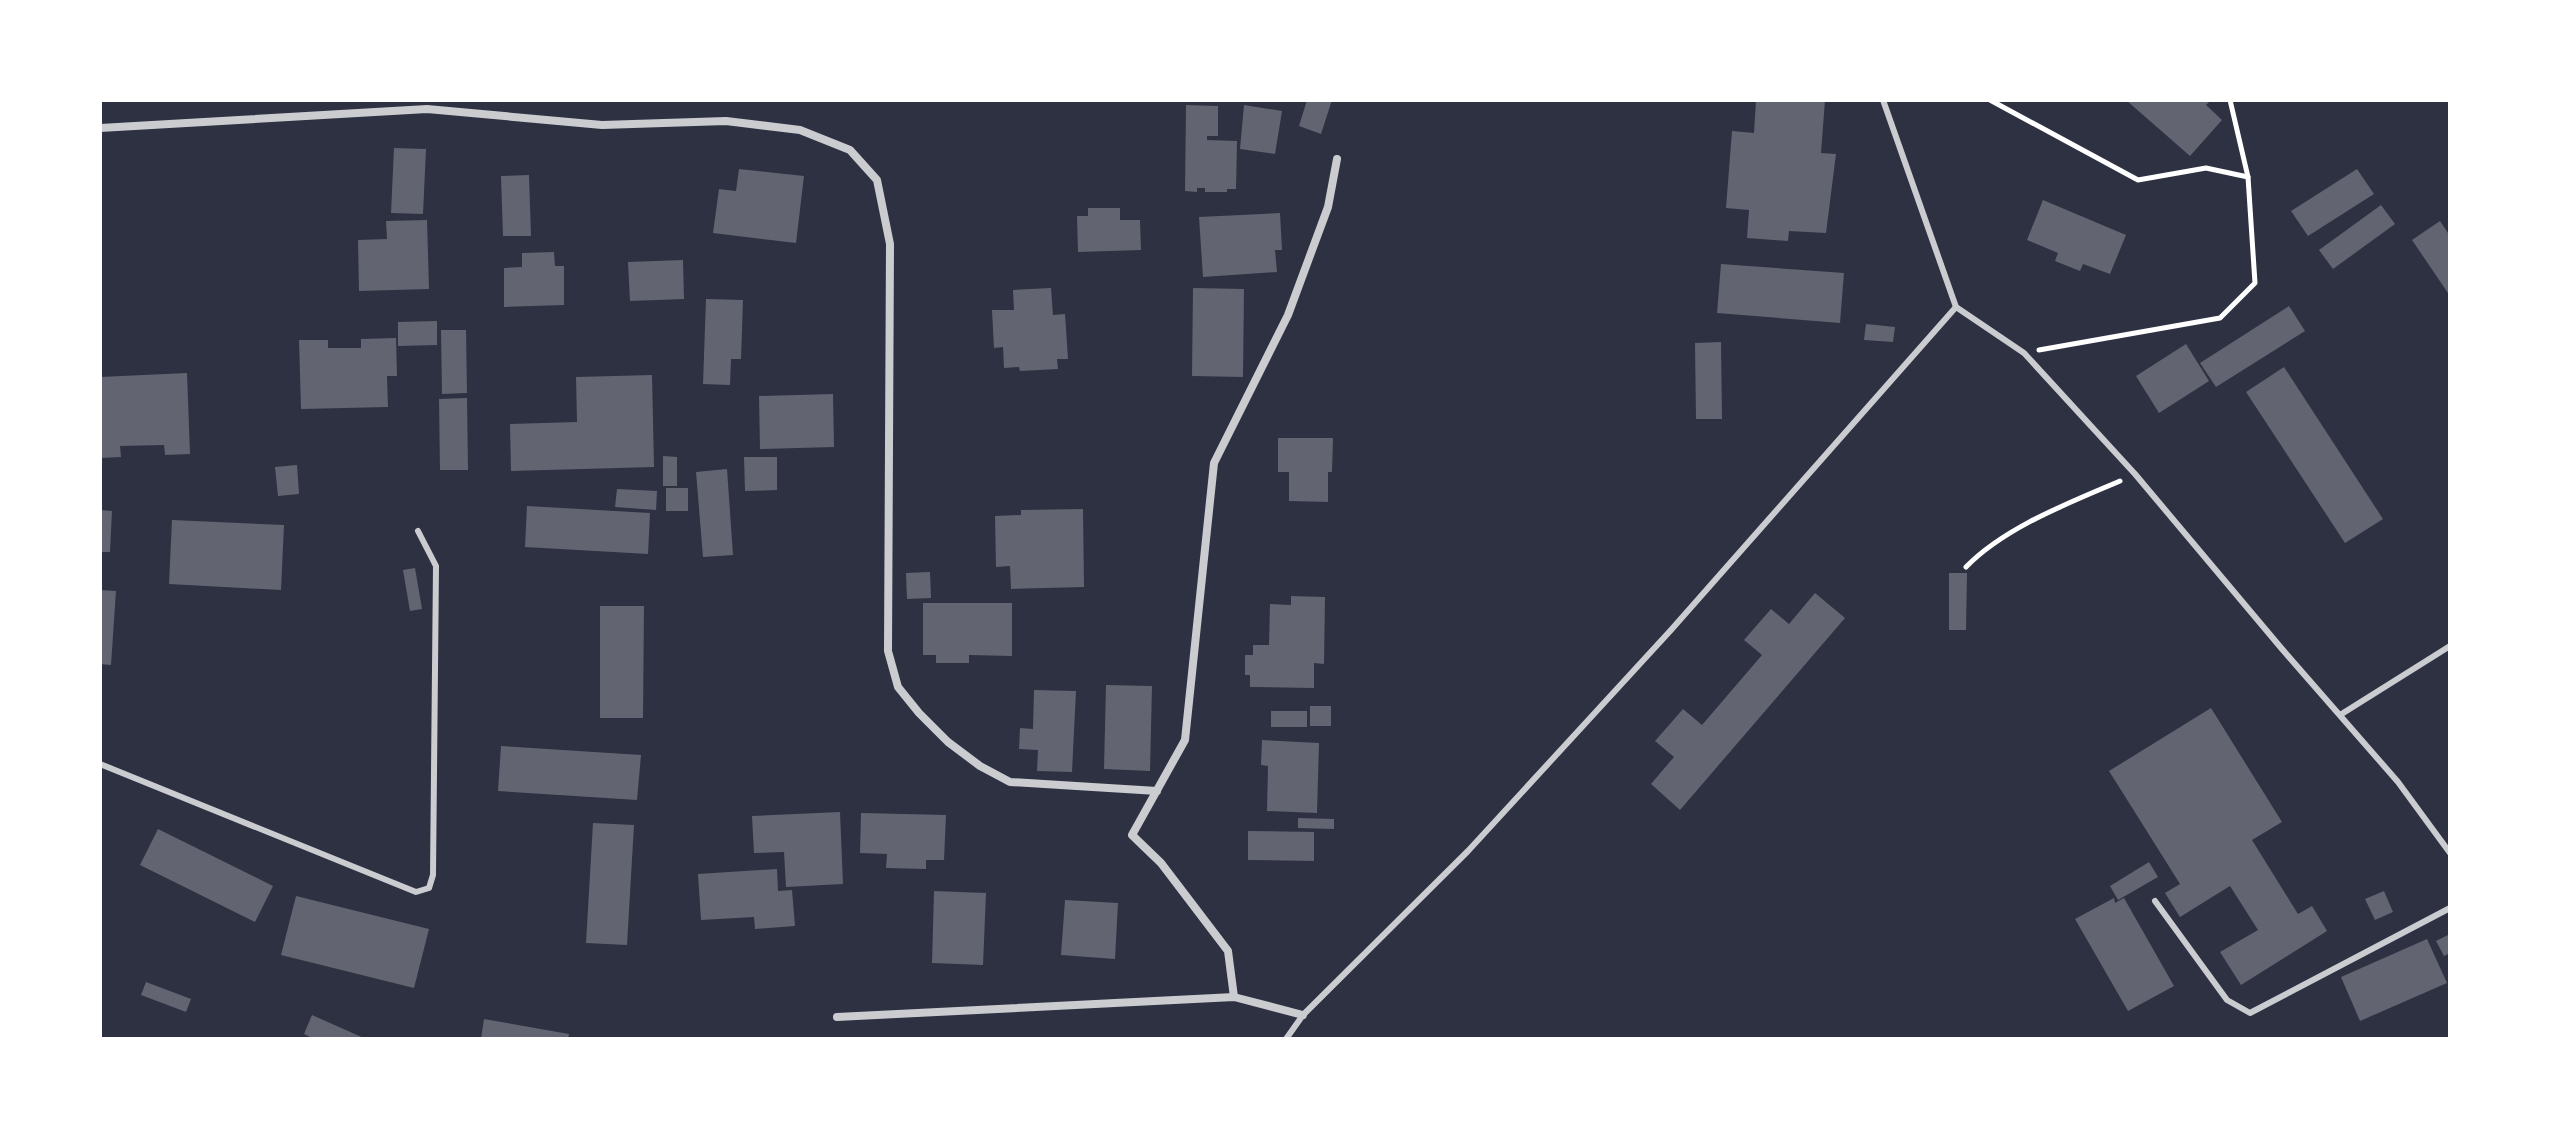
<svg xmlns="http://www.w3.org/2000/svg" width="2550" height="1139" font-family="Arial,sans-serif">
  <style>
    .building { fill: #626471 }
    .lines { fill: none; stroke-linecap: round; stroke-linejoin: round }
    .path { stroke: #fff; stroke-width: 5 }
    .service { stroke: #caccd0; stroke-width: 6 }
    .minor { stroke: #caccd0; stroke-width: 8 }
  </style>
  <rect width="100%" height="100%" fill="#2d3142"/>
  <g class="building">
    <path d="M 1307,100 L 1332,100 L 1321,134 L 1299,126 Z"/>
    <path d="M 1756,100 L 1825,100 L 1821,153 L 1836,154 L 1826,233 L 1789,231 L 1788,241 L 1747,238 L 1749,210 L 1726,208 L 1732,131 L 1754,133 Z"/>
    <path d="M 2126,100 L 2211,100 L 2206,105 L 2222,120 L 2190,156 Z"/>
    <path d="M 1186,105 L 1218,106 L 1218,136 L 1207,136 L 1207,140 L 1237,141 L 1236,189 L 1227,189 L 1227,192 L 1205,192 L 1205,188 L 1197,188 L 1197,192 L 1185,191 Z"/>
    <path d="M 1244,105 L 1282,111 L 1275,154 L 1240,149 Z"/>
    <path d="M 394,148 L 426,149 L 423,214 L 391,213 Z"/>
    <path d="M 739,169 L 804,176 L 796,243 L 713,233 L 719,189 L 736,191 Z"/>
    <path d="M 2357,169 L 2374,194 L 2308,236 L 2291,211 Z"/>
    <path d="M 529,175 L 531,236 L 503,236 L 501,176 Z"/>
    <path d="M 2043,200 L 2126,235 L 2110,274 L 2083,264 L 2080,271 L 2055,261 L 2058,253 L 2027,240 Z"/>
    <path d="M 2381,205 L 2395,224 L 2333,269 L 2319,250 Z"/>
    <path d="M 1088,208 L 1120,208 L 1120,220 L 1140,220 L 1141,250 L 1078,252 L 1077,216 L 1088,216 Z"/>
    <path d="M 1280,213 L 1282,250 L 1275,250 L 1277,272 L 1203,277 L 1199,217 Z"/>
    <path d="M 427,220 L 429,289 L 359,291 L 358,240 L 387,239 L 386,221 Z"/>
    <path d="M 2440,221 L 2450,236 L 2450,296 L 2412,240 Z"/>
    <path d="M 554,252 L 555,266 L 564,266 L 564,305 L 504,307 L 504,268 L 522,267 L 522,253 Z"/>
    <path d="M 683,260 L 684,299 L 630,301 L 628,262 Z"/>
    <path d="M 1721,264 L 1844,273 L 1840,323 L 1717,313 Z"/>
    <path d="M 1051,288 L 1053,315 L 1065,314 L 1068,359 L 1057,359 L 1058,369 L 1020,371 L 1019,367 L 1004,368 L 1003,347 L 994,348 L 992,310 L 1014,310 L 1013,290 Z"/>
    <path d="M 1193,288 L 1244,289 L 1243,377 L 1192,376 Z"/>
    <path d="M 706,299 L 743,300 L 741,359 L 731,359 L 730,385 L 703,384 Z"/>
    <path d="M 2289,306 L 2305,331 L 2216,387 L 2200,363 Z"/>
    <path d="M 437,321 L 437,345 L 398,346 L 398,322 Z"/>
    <path d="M 1866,324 L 1895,327 L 1893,342 L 1864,340 Z"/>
    <path d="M 441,330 L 466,330 L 467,393 L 442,394 Z"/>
    <path d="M 396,338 L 397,376 L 387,376 L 388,407 L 301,409 L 299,340 L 328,340 L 328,348 L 361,348 L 361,339 Z"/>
    <path d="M 1721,342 L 1722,419 L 1696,419 L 1695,343 Z"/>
    <path d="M 2186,344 L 2209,381 L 2159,413 L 2136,376 Z"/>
    <path d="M 2284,367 L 2383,519 L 2345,543 L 2246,392 Z"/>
    <path d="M 187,373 L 190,454 L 165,455 L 164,445 L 120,446 L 121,457 L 100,458 L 100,377 Z"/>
    <path d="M 652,375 L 654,467 L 511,471 L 510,424 L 577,422 L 576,377 Z"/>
    <path d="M 833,394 L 834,447 L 760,449 L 759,396 Z"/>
    <path d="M 467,398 L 468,470 L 440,470 L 439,399 Z"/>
    <path d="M 1278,438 L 1333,438 L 1332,472 L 1328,472 L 1328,502 L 1289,501 L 1289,472 L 1278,472 Z"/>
    <path d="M 663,456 L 677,457 L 677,486 L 663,486 Z"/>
    <path d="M 744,457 L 777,457 L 777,490 L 745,491 Z"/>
    <path d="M 297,465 L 299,494 L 278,496 L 275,467 Z"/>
    <path d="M 727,469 L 733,555 L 703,557 L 696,472 Z"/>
    <rect x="666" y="488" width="22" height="23"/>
    <path d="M 617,489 L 657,491 L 656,510 L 615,507 Z"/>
    <path d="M 527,506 L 650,513 L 648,554 L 525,547 Z"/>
    <path d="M 1083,509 L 1084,587 L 1011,589 L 1010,566 L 996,567 L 995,516 L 1021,515 L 1021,510 Z"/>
    <path d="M 100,510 L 112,511 L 110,552 L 100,552 Z"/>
    <path d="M 172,520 L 284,525 L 281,590 L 169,584 Z"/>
    <path d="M 415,568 L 422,609 L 410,611 L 403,570 Z"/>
    <path d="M 930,572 L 931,598 L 907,599 L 906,573 Z"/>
    <path d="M 1949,573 L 1967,573 L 1966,630 L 1949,630 Z"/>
    <path d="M 100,590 L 116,591 L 111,665 L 100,664 Z"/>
    <path d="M 1815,593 L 1845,618 L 1680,810 L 1651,784 L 1674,757 L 1655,741 L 1683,709 L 1702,725 L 1762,655 L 1744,640 L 1771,609 L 1789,624 Z"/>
    <path d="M 1291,596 L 1325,597 L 1324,664 L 1314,663 L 1314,688 L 1250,687 L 1250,675 L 1245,675 L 1245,655 L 1253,655 L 1253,645 L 1269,645 L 1270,604 L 1291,605 Z"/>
    <path d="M 923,603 L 1012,603 L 1012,656 L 969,655 L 969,663 L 936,663 L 936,655 L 923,655 Z"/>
    <path d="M 600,606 L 644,606 L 643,718 L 600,718 Z"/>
    <path d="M 1106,685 L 1152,686 L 1150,771 L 1104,769 Z"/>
    <path d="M 1034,690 L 1076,691 L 1072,772 L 1037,771 L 1038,750 L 1019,749 L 1020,728 L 1033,729 Z"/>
    <rect x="1310" y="706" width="21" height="20"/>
    <path d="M 2211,708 L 2282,822 L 2252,840 L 2298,914 L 2312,906 L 2327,931 L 2241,985 L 2220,952 L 2258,930 L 2230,886 L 2180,917 L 2165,893 L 2180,884 L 2109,771 Z"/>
    <rect x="1271" y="711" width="36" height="16"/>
    <path d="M 1262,740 L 1319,743 L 1317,813 L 1267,811 L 1268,766 L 1261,765 Z"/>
    <path d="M 501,746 L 641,755 L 637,800 L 498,791 Z"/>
    <path d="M 840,812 L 843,884 L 786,887 L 784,852 L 754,853 L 752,816 Z"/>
    <path d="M 861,813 L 946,815 L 944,860 L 926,860 L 926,869 L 886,868 L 887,854 L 860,853 Z"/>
    <path d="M 1298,818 L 1334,819 L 1334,829 L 1298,828 Z"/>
    <path d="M 593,823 L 634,825 L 627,945 L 586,943 Z"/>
    <path d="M 158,829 L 273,886 L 255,922 L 140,865 Z"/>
    <path d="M 1248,831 L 1314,832 L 1314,861 L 1248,860 Z"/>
    <path d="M 2149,862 L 2158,877 L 2118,900 L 2110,886 Z"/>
    <path d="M 777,869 L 778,891 L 792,890 L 795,926 L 755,929 L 754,917 L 701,920 L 698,874 Z"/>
    <path d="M 934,891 L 986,893 L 983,965 L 932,963 Z"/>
    <path d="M 2384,891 L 2393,912 L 2375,920 L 2365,899 Z"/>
    <path d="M 296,896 L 429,929 L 414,988 L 281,955 Z"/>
    <path d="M 2114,898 L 2115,903 L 2124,898 L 2174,986 L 2128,1011 L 2075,919 Z"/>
    <path d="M 1065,900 L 1118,903 L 1115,959 L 1061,955 Z"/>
    <path d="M 2450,934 L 2450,953 L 2444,956 L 2436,941 Z"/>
    <path d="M 2427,939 L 2447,983 L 2360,1021 L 2341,977 Z"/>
    <path d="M 146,982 L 191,999 L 186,1012 L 141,995 Z"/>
    <path d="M 312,1015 L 366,1039 L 314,1039 L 304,1034 Z"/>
    <path d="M 484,1019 L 569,1034 L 568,1039 L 481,1039 Z"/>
  </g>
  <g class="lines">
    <g class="path">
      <path d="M 1990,100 L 2138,180 L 2206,168 L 2248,177"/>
      <path d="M 2039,350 L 2220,318 L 2255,283 L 2248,177 L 2230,100"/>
      <path d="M 1966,567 C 2005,527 2069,503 2120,481"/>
    </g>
    <g class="service">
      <path d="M 1883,100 L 1956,307 L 2024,353 L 2135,474 L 2282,649 L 2398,782 L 2450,853"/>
      <path d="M 2340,715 L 2450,646"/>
      <path d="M 100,764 L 416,892 L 429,888 L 433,875 L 436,566 L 418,531"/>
      <path d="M 2155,901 L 2227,1000 L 2250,1013 L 2450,908"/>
      <path d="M 1286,1039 L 1303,1015 L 1468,851 L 1671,630 L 1956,307"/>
    </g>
    <g class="minor">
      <path d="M 100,128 L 427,109 L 602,125 L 726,121 L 800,130 L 850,150 L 877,180 L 890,244 L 888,651 L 898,687 L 919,713 L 948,742 L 980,766 L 1010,782 L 1157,791"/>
      <path d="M 1234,997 L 1228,951 L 1161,863 L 1132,835 L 1185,740 L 1214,463 L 1288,315 L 1328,207 L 1337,159"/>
      <path d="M 837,1017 L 1234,997 L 1303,1015"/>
    </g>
  </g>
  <rect width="2550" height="1139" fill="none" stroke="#ffffff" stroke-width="204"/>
</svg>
